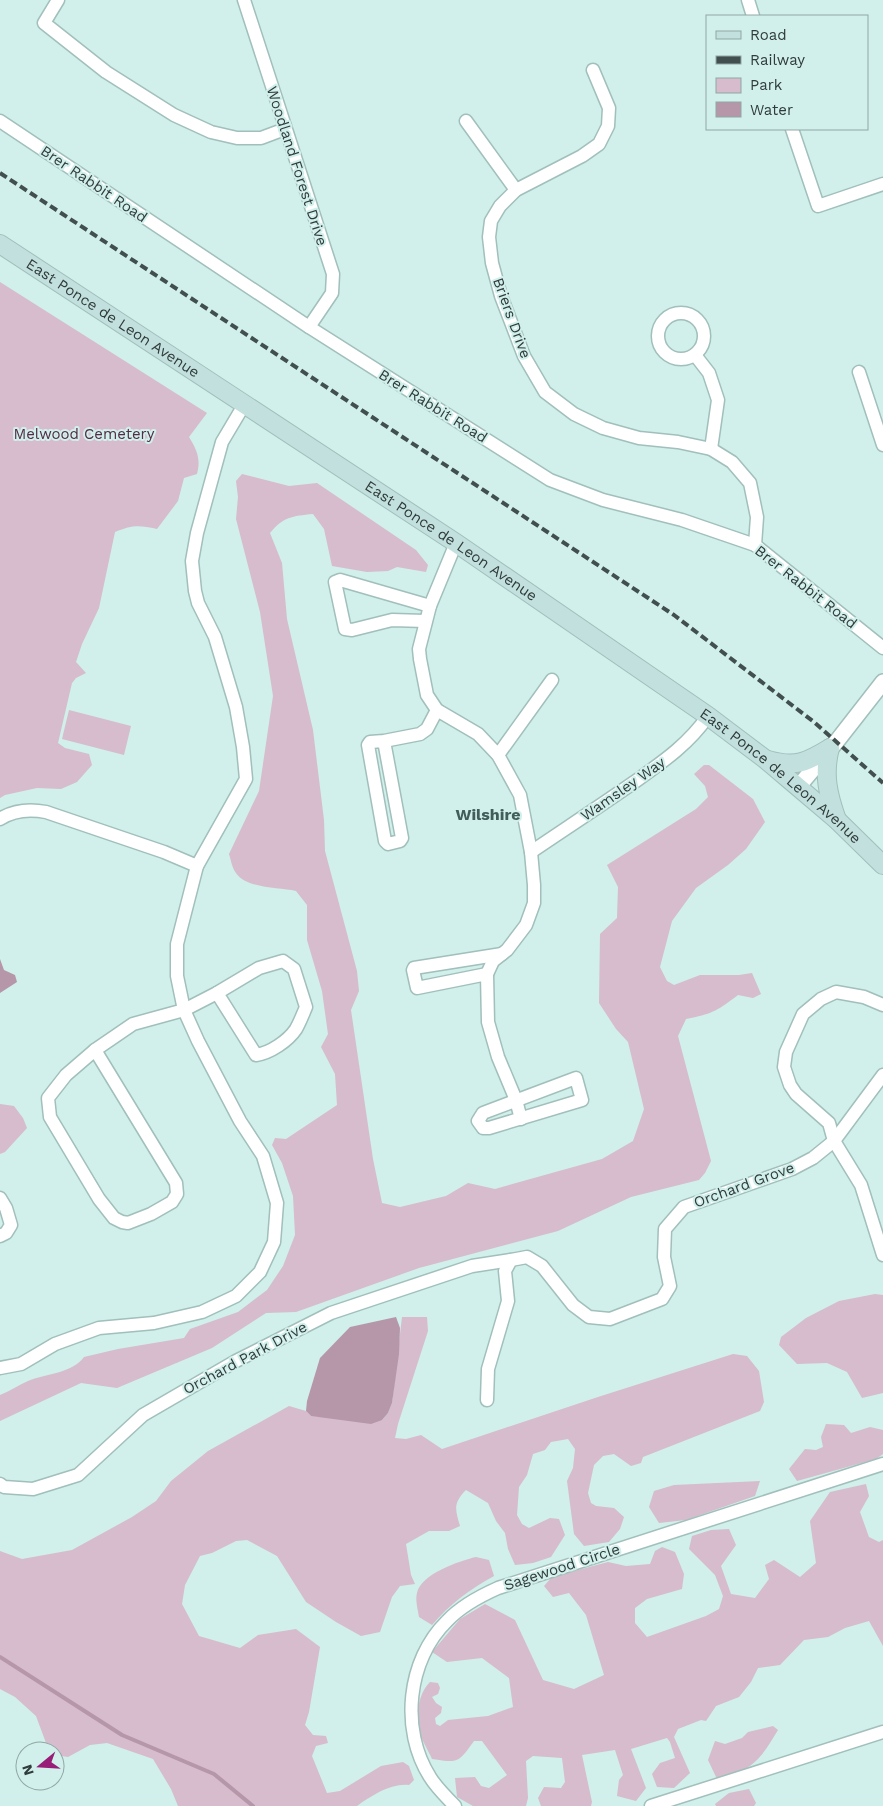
<svg xmlns="http://www.w3.org/2000/svg" width="883" height="1806" font-family="'Work Sans',sans-serif">
  <style>
    .green { fill: #d6bccc }
    .water { fill: #b597a9 }
    .lines { fill: none; stroke-linecap: round; stroke-linejoin: round }
    .stream { stroke: #b597a9; stroke-width: 4 }
    .minor-casing { stroke: #a1bfbb; stroke-width: 15 }
    .tertiary-casing { stroke: #a1bfbb; stroke-width: 18 }
    .secondary-casing { stroke: #a1bfbb; stroke-width: 20 }
    .minor { stroke: #fff; stroke-width: 12 }
    .tertiary { stroke: #fff; stroke-width: 15 }
    .secondary { stroke: #c2e0de; stroke-width: 18 }
    .rail { stroke: #414f4e; stroke-width: 4; stroke-dasharray: 8 4; stroke-linecap: butt }
    .labels { text-anchor: middle; dominant-baseline: central; stroke-width: 4; stroke-linejoin: round; paint-order: stroke }
    .street-label { font-size: 15px; fill: #303c3b; stroke: #d1efeb }
    .park-label { font-size: 15px; fill: #552b47; stroke: #d1efeb }
    .neighbourhood-label { font-size: 16px; font-weight: bold; fill: #435d5a; stroke: #d1efeb }
  </style>
  <rect width="100%" height="100%" fill="#d1efeb"/>
  <g class="green">
    <path d="M 0,282 L 207,413 L 189,437 C 197,450 201,459 197,474 L 184,478 L 178,501 L 157,529 C 139,525 132,525 115,532 L 99,608 L 82,644 L 76,662 L 86,673 L 76,678 L 72,683 L 58,743 L 65,748 L 89,754 L 92,765 L 77,782 L 61,789 L 37,788 L 5,795 L 0,798 Z"/>
    <path d="M 242,474 L 289,486 L 317,483 L 416,550 L 428,565 L 426,572 L 397,567 L 388,571 L 367,572 L 332,566 L 324,529 L 313,514 C 292,516 283,517 270,533 L 282,563 L 287,619 L 313,730 L 324,820 L 325,851 L 357,971 L 359,991 L 351,1010 L 373,1159 L 382,1203 L 400,1207 L 446,1196 L 468,1183 L 495,1189 L 602,1159 L 633,1141 L 644,1109 L 628,1042 L 616,1029 L 599,1003 L 600,934 L 617,918 L 618,887 L 607,865 L 696,809 L 708,797 L 705,786 L 694,774 L 704,765 L 709,765 L 753,799 L 765,822 L 746,849 L 728,865 L 696,888 L 672,921 L 660,967 L 667,981 L 674,985 L 700,975 L 739,975 L 752,973 L 761,994 L 753,998 L 738,995 C 717,1011 712,1014 686,1019 L 678,1036 L 711,1161 L 705,1173 L 699,1180 L 631,1197 L 558,1231 L 419,1268 L 296,1312 L 266,1313 L 212,1348 L 117,1388 L 81,1383 L 0,1421 L 0,1395 C 10,1391 19,1385 28,1381 C 45,1374 73,1373 84,1357 L 118,1349 L 184,1338 L 190,1329 L 238,1312 L 267,1290 L 283,1266 L 295,1235 L 293,1196 L 282,1163 L 272,1145 L 275,1138 L 286,1139 L 337,1105 L 335,1074 L 321,1047 L 328,1034 L 322,991 L 307,940 L 307,905 L 296,891 C 279,887 247,889 236,873 C 232,868 231,860 229,854 L 259,791 L 273,696 L 260,612 L 236,519 L 238,497 L 236,481 Z"/>
    <path d="M 69,710 L 131,726 L 124,755 L 62,739 Z"/>
    <path d="M 0,1104 L 14,1106 L 23,1118 L 27,1128 L 5,1152 L 0,1154 Z"/>
    <path d="M 875,1294 L 883,1295 L 883,1393 L 862,1398 L 847,1372 L 827,1363 L 797,1364 L 779,1345 L 781,1337 L 806,1318 L 839,1301 Z"/>
    <path d="M 402,1317 L 427,1317 L 428,1331 L 398,1424 L 395,1438 L 406,1439 L 421,1435 L 442,1449 L 598,1397 L 733,1354 L 747,1356 L 759,1371 L 764,1402 L 760,1411 L 643,1457 L 641,1463 L 631,1466 L 614,1454 L 603,1456 L 594,1465 L 588,1493 L 591,1503 L 596,1506 L 614,1508 L 624,1517 L 620,1529 L 609,1542 L 584,1546 L 574,1534 L 567,1481 L 573,1468 L 575,1449 L 568,1439 L 551,1442 L 545,1450 L 533,1454 L 527,1475 L 519,1487 L 517,1515 L 522,1524 L 529,1528 L 550,1518 L 559,1519 L 565,1535 L 551,1557 L 533,1563 L 515,1565 L 508,1549 L 505,1533 L 496,1521 L 488,1503 L 466,1490 C 453,1503 455,1509 460,1526 L 449,1531 L 429,1531 L 406,1544 L 411,1575 L 415,1584 L 400,1586 L 392,1597 L 380,1632 L 361,1636 L 336,1622 L 306,1602 L 277,1556 L 247,1540 L 236,1541 L 212,1553 L 200,1556 L 185,1585 L 182,1604 L 199,1636 L 240,1648 L 258,1635 L 296,1629 L 320,1647 L 309,1712 L 305,1725 L 313,1735 L 326,1736 L 328,1743 L 316,1746 L 312,1756 L 327,1793 L 340,1791 L 381,1766 L 403,1762 L 409,1766 L 414,1780 L 409,1785 C 391,1783 371,1796 357,1806 L 178,1806 L 171,1789 L 153,1759 L 107,1743 L 90,1745 L 68,1757 L 55,1755 L 55,1751 L 49,1751 L 36,1716 L 15,1697 L 0,1689 L 0,1551 L 22,1559 L 72,1550 L 132,1517 L 156,1501 L 171,1481 L 208,1451 L 289,1406 L 306,1411 L 311,1416 L 382,1420 L 388,1413 L 392,1403 Z"/>
    <path d="M 826,1424 L 844,1425 L 851,1433 L 870,1427 L 883,1430 L 883,1454 L 876,1459 L 797,1481 L 789,1469 L 805,1449 L 816,1450 L 823,1447 L 821,1437 Z"/>
    <path d="M 760,1481 L 755,1496 L 686,1520 L 659,1523 L 649,1507 L 654,1491 L 674,1485 Z"/>
    <path d="M 866,1484 L 869,1496 L 860,1512 L 869,1537 L 879,1542 L 883,1540 L 883,1646 L 869,1621 L 845,1628 L 828,1637 L 804,1640 L 780,1665 L 758,1668 L 751,1682 L 739,1697 L 716,1706 L 706,1721 L 701,1720 L 678,1729 L 674,1737 L 690,1773 L 674,1788 L 657,1787 L 652,1774 L 660,1763 L 675,1758 L 670,1742 L 667,1738 L 631,1749 L 646,1788 L 636,1801 L 617,1796 L 619,1780 L 623,1775 L 615,1750 L 582,1755 L 592,1802 L 591,1806 L 541,1806 L 538,1798 L 544,1787 L 561,1788 L 565,1782 L 562,1758 L 533,1756 L 526,1761 L 528,1798 L 526,1806 L 473,1806 L 457,1797 L 455,1778 L 475,1777 L 481,1786 L 489,1788 L 507,1775 L 482,1741 L 474,1741 C 458,1763 459,1763 432,1759 C 428,1750 421,1739 419,1730 C 416,1714 418,1694 430,1682 L 438,1683 L 440,1688 L 438,1694 L 432,1697 L 436,1703 L 442,1707 L 441,1713 L 435,1718 L 436,1724 L 440,1726 L 448,1720 L 488,1716 L 513,1707 L 509,1678 L 482,1658 L 447,1662 L 432,1652 L 460,1619 L 485,1604 L 515,1620 L 543,1680 L 574,1689 L 604,1675 L 586,1615 L 569,1593 L 553,1597 L 544,1586 L 552,1577 L 608,1562 L 626,1566 L 650,1564 L 655,1551 L 662,1547 L 675,1552 L 684,1574 L 682,1589 L 647,1599 L 635,1608 L 635,1623 L 647,1637 L 706,1616 L 719,1609 L 723,1596 L 715,1575 L 689,1549 L 692,1536 L 711,1530 L 729,1529 L 736,1545 L 721,1566 L 731,1594 L 755,1598 L 769,1579 L 765,1565 L 774,1560 L 800,1577 L 816,1563 L 810,1521 L 830,1492 Z"/>
    <path d="M 476,1557 L 489,1560 L 494,1576 C 470,1589 450,1604 432,1625 L 419,1617 C 418,1610 415,1600 417,1593 C 421,1574 459,1561 476,1557 Z"/>
    <path d="M 773,1726 L 778,1730 C 760,1760 752,1771 717,1779 L 708,1760 L 715,1741 L 725,1744 L 742,1738 L 748,1732 Z"/>
    <path d="M 749,1789 L 756,1803 L 754,1806 L 716,1806 L 715,1804 L 729,1793 Z"/>
  </g>
  <g class="water">
    <path d="M 0,959 L 4,970 L 15,975 L 17,982 L 0,993 Z"/>
    <path d="M 396,1317 L 400,1328 L 399,1354 L 392,1403 L 388,1413 L 382,1420 L 371,1424 L 311,1416 L 306,1411 L 307,1401 L 320,1358 L 350,1327 Z"/>
  </g>
  <g class="lines">
    <path class="stream" d="M 0,1657 L 122,1735 L 214,1774 L 253,1806"/>
    <defs>
      <g id="minor">
        <path d="M 58,0 L 44,23 L 106,72 L 174,115 L 211,132 L 237,138 L 261,138 L 285,129"/>
        <path d="M 244,0 L 333,274 L 332,293 L 309,327"/>
        <path d="M 748,0 L 753,16"/>
        <path d="M 593,70 L 609,108 L 608,126 L 599,144 L 582,156 L 516,190 L 500,206 L 491,221 L 489,237 L 492,263 L 501,296 L 524,356 L 545,392 L 574,414 L 603,428 L 639,438 L 678,442 L 711,449 L 732,462 L 750,483 L 757,517 L 755,545"/>
        <path d="M 0,121 L 309,327 L 550,480 L 603,500 L 682,520 L 755,545 L 883,648"/>
        <path d="M 466,121 L 516,190"/>
        <path d="M 792,129 L 818,206 L 883,184"/>
        <circle cx="681" cy="336" r="23"/>
        <path d="M 695,355 L 709,373 L 718,400 L 711,449"/>
        <path d="M 859,372 L 883,445"/>
        <path d="M 456,543 L 430,606 L 419,649 L 420,659 L 427,695 L 437,710 L 478,734 L 498,755 L 520,795 L 531,852 L 534,885 L 534,903 L 526,925 L 507,950 L 493,961 L 487,974 L 488,1022 L 498,1057 L 516,1100 L 521,1119"/>
        <path d="M 425,621 L 392,620 L 352,630 L 345,629 L 335,582 L 340,580 L 430,606"/>
        <path d="M 384,741 L 370,742 L 368,745 L 385,841 L 388,844 L 400,841 L 402,838 L 384,741 L 420,734 L 427,729 L 437,710"/>
        <path d="M 498,755 L 552,680"/>
        <path d="M 0,819 C 14,810 30,809 46,812 L 164,852 L 197,866"/>
        <path d="M 531,852 C 565,829 600,806 633,783 C 661,763 688,745 708,716"/>
        <path d="M 283,961 L 294,969 L 306,1007 C 303,1014 300,1022 296,1029 C 288,1041 270,1053 256,1055 L 217,993 L 259,968 Z"/>
        <path d="M 487,974 L 417,988 L 413,970 L 414,968 L 502,954"/>
        <path d="M 883,1005 L 864,997 L 836,992 L 821,999 L 803,1014 L 786,1052 L 784,1067 L 790,1085 L 796,1094 L 829,1123 L 834,1141 L 861,1185 L 883,1255"/>
        <path d="M 95,1050 L 176,1183 L 177,1194 L 172,1202 L 151,1214 L 128,1223 L 122,1222 L 114,1218 L 99,1199 L 50,1117 L 48,1098 L 66,1075 Z"/>
        <path d="M 95,1050 L 133,1024 L 184,1010 L 217,993"/>
        <path d="M 576,1078 L 582,1100 L 489,1128 L 483,1128 L 478,1121 L 483,1113 Z"/>
        <path d="M 0,1198 L 6,1208 L 11,1225 L 6,1233 L 0,1236"/>
        <path d="M 0,1368 L 21,1364 L 55,1344 L 99,1328 L 154,1323 L 202,1312 L 236,1296 L 260,1272 L 274,1242 L 277,1203 L 263,1156 L 240,1121 L 198,1041 L 184,1010 L 177,976 L 177,944 L 197,866 L 246,779 L 243,747 L 236,707 L 215,637 L 198,603 L 195,591 L 192,561 L 197,533 L 222,442 L 244,405"/>
        <path d="M 487,1400 L 488,1369 L 508,1301 L 505,1271 L 511,1260 L 527,1257 L 542,1266 L 573,1305 L 589,1317 L 610,1319 L 662,1299 L 670,1286 L 664,1257 L 665,1229 L 684,1207 L 792,1169 L 813,1158 L 834,1141 L 883,1075"/>
        <path d="M 0,1484 L 4,1487 L 33,1489 L 78,1475 L 143,1415 L 236,1361 L 331,1313 L 472,1266 L 511,1260"/>
        <path d="M 455,1806 C 447,1798 436,1787 430,1777 C 400,1730 407,1660 447,1621 C 461,1606 480,1596 498,1588 L 883,1464"/>
        <path d="M 651,1806 L 883,1732"/>
      </g>
      <path id="tertiary" d="M 798,787 L 837,741 L 883,682"/>
      <g id="secondary">
        <path id="s1" d="M 0,244 L 456,543 L 708,716 L 765,759 L 791,781 L 838,821 L 883,865"/>
        <path d="M 830,748 C 823,774 828,795 837,820"/>
        <path d="M 768,760 C 796,768 807,762 830,748"/>
      </g>
    </defs>
    <use href="#minor" class="minor-casing"/>
    <use href="#tertiary" class="tertiary-casing"/>
    <use href="#secondary" class="secondary-casing"/>
    <use href="#minor" class="minor"/>
    <use href="#tertiary" class="tertiary"/>
    <use href="#secondary" class="secondary"/>
    <path class="rail" d="M 0,173 L 674,615 L 814,722 L 883,783"/>
  </g>
  <g class="labels">
    <g class="street-label">
      <text transform="translate(297 166) rotate(72)">Woodland Forest Drive</text>
      <text transform="translate(94 184) rotate(34)">Brer Rabbit Road</text>
      <text transform="translate(512 318) rotate(70)">Briers Drive</text>
      <text stroke="none"><textPath href="#s1" startOffset="135">East Ponce de Leon Avenue</textPath></text>
      <text transform="translate(433 406) rotate(32)">Brer Rabbit Road</text>
      <text stroke="none"><textPath href="#s1" startOffset="540">East Ponce de Leon Avenue</textPath></text>
      <text transform="translate(806 587) rotate(38)">Brer Rabbit Road</text>
      <text stroke="none"><textPath href="#s1" startOffset="945">East Ponce de Leon Avenue</textPath></text>
      <text transform="translate(623 789) rotate(-35)">Wamsley Way</text>
      <text transform="translate(744 1185) rotate(-20)">Orchard Grove</text>
      <text transform="translate(245 1358) rotate(-28)">Orchard Park Drive</text>
      <text transform="translate(562 1567) rotate(-18)">Sagewood Circle</text>
    </g>
    <g class="park-label">
      <text x="84" y="434">Melwood Cemetery</text>
    </g>
    <g class="neighbourhood-label">
      <text x="488" y="814">Wilshire</text>
    </g>
  </g>
  <rect x="706" y="15" width="162" height="115" fill="#d1efeb" stroke="#91a7a5"/>
  <rect x="716" y="31" width="25" height="8" fill="#c2e0de" stroke="#91a7a5"/>
  <text x="750" y="40" font-size="15" fill="#303c3b">Road</text>
  <rect x="716" y="56" width="25" height="8" fill="#414f4e" stroke="#91a7a5"/>
  <text x="750" y="65" font-size="15" fill="#303c3b">Railway</text>
  <rect x="716" y="78" width="25" height="15" fill="#d6bccc" stroke="#91a7a5"/>
  <text x="750" y="90" font-size="15" fill="#303c3b">Park</text>
  <rect x="716" y="102" width="25" height="15" fill="#b597a9" stroke="#91a7a5"/>
  <text x="750" y="115" font-size="15" fill="#303c3b">Water</text>
  <g transform="translate(40 1766) rotate(252)"><circle r="24" fill="#d1efeb" stroke="#91a7a5"/>
  <path d="M0-4L9 19L0 12L-9 19Z" fill="#971d78"/>
  <text y="-8" font-size="14" font-weight="bold" text-anchor="middle" fill="#303c3b">N</text>
  </g>
</svg>
